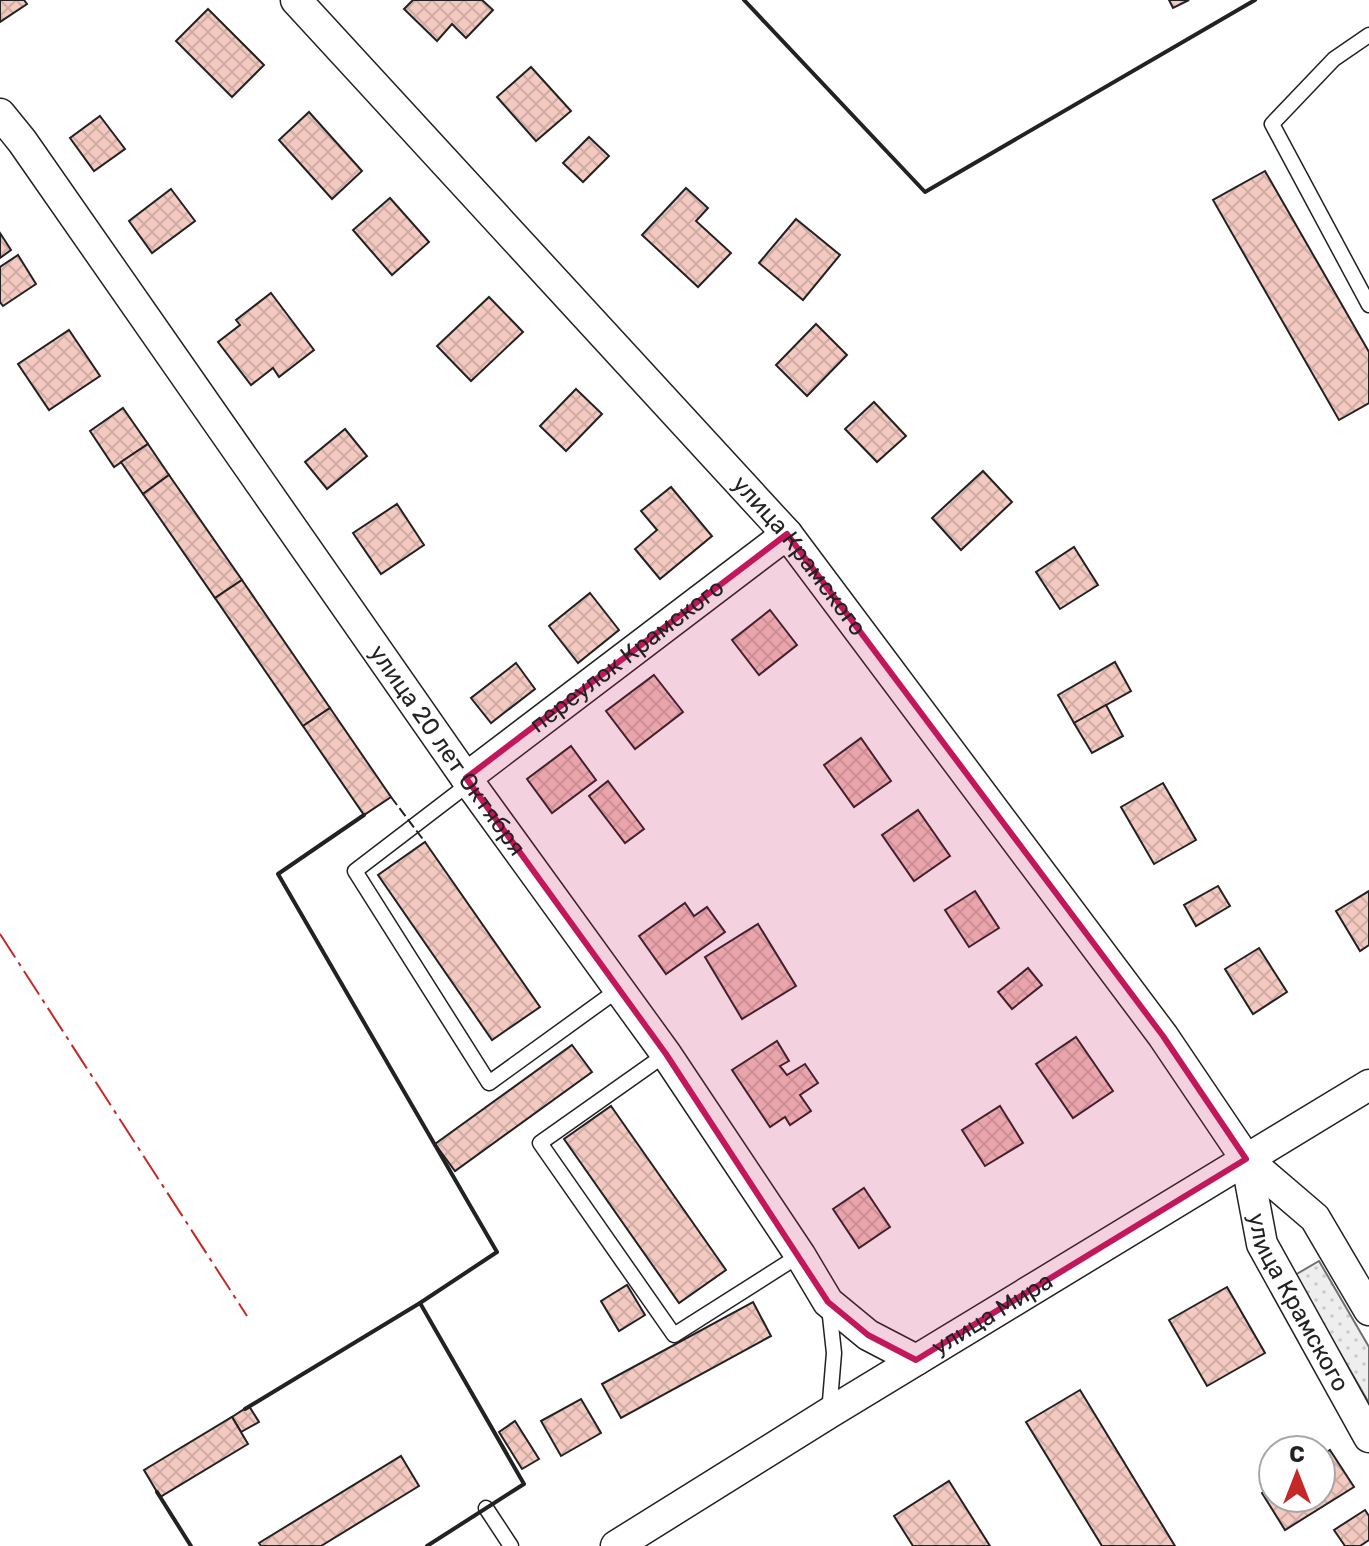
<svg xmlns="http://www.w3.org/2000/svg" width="1369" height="1546" font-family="Rubik,sans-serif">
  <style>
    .grass { fill: url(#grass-dots); stroke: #6f6f6f; stroke-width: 2 }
    .building { fill: url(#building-cross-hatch); stroke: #222; stroke-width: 2 }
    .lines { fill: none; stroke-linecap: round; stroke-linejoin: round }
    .lane-casing { stroke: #222; stroke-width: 17 }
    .street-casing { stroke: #222; stroke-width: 33 }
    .lane { stroke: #fff; stroke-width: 14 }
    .street { stroke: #fff; stroke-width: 30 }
    .fence { stroke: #222; stroke-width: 2; stroke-dasharray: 10 4; stroke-linecap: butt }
    .wall { stroke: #222; stroke-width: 4 }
    .power { stroke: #c62828; stroke-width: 2; stroke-dasharray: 28 6 4 6; stroke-linecap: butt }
    .marked { fill: #c2185b; fill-opacity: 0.2; stroke: #c2185b; stroke-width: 6; stroke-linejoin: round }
    .labels { text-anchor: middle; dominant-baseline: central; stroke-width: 6; stroke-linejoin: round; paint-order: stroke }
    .street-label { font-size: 24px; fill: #222; stroke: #fff }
  </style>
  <defs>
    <pattern id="grass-dots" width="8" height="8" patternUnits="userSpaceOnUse" patternTransform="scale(2)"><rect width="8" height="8" fill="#eee"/><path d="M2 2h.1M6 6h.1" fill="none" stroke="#ccc" stroke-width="1.8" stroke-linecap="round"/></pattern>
    <pattern id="building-cross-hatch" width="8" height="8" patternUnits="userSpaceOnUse" patternTransform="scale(2)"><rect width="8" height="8" fill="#f3c9c0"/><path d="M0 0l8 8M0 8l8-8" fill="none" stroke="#d0aca5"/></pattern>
  </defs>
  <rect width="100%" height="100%" fill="#fff"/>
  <path class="grass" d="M 1319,1261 L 1369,1347 L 1369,1403 L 1295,1275 Z"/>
  <g class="building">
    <path d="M 0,0 L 24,0 L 27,4 L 0,22 Z"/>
    <path d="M 413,0 L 482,0 L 493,10 L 466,38 L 452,24 L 437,41 L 404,9 Z"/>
    <path d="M 1169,0 L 1189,0 L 1173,8 Z"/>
    <path d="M 208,9 L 264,65 L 232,97 L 176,41 Z"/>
    <path d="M 531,67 L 571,111 L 536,141 L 497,97 Z"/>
    <path d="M 309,112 L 362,171 L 332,199 L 279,140 Z"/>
    <path d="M 100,116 L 125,149 L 94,171 L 70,138 Z"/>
    <path d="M 589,137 L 609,156 L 583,182 L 563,163 Z"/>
    <path d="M 1265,171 L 1369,352 L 1369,403 L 1339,420 L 1213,200 Z"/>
    <path d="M 686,188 L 708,208 L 696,221 L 731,253 L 698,287 L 642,235 Z"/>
    <path d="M 171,189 L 195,221 L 152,253 L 129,221 Z"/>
    <path d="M 390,198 L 429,242 L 392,275 L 353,230 Z"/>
    <path d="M 796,219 L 840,255 L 803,300 L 759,263 Z"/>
    <path d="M 0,233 L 11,250 L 0,258 Z"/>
    <path d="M 18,255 L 36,284 L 3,306 L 0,302 L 0,267 Z"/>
    <path d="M 271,293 L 314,350 L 279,377 L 273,368 L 251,385 L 218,342 L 240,325 L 236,320 Z"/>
    <path d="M 489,297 L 523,332 L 471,381 L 437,346 Z"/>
    <path d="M 816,324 L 847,355 L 807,396 L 776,365 Z"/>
    <path d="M 69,330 L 100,376 L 49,410 L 18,364 Z"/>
    <path d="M 576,389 L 602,414 L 566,451 L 540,426 Z"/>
    <path d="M 874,402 L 906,436 L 877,462 L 845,429 Z"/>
    <path d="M 123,408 L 148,444 L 114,467 L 90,431 Z"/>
    <path d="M 345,429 L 367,456 L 327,489 L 305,462 Z"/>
    <path d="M 148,444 L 169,475 L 143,494 L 121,462 Z"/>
    <path d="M 983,471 L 1012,502 L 961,550 L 932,518 Z"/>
    <path d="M 169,475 L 242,580 L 215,598 L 143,494 Z"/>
    <path d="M 671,487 L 712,536 L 660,579 L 635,549 L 657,530 L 641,511 Z"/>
    <path d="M 397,504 L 424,545 L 381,574 L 353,533 Z"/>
    <path d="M 1074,547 L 1098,585 L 1060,609 L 1036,572 Z"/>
    <path d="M 242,580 L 330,708 L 303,726 L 215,598 Z"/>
    <path d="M 590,593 L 619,630 L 578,663 L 549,626 Z"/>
    <path d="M 770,610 L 797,645 L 759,675 L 732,640 Z"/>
    <path d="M 1115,662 L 1131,691 L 1074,723 L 1058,695 Z"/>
    <path d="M 516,663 L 535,689 L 491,723 L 471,698 Z"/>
    <path d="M 654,675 L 683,712 L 635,749 L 606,711 Z"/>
    <path d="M 1106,705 L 1123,736 L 1092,753 L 1074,723 Z"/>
    <path d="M 330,708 L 391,797 L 364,815 L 303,726 Z"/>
    <path d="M 861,738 L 891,781 L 854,807 L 824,765 Z"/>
    <path d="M 571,746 L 596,780 L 552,813 L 527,779 Z"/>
    <path d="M 608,781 L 644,829 L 625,843 L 589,796 Z"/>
    <path d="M 1163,783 L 1196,840 L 1154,864 L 1121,807 Z"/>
    <path d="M 918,810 L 950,856 L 914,881 L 882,835 Z"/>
    <path d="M 425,842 L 540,1007 L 492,1040 L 378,875 Z"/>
    <path d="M 1218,886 L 1230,906 L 1196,926 L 1184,905 Z"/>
    <path d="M 975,891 L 999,928 L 969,947 L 945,910 Z"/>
    <path d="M 1369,891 L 1369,945 L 1360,951 L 1336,911 Z"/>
    <path d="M 685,903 L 694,916 L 707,907 L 725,932 L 666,974 L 639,936 Z"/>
    <path d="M 758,924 L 796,986 L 742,1019 L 705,957 Z"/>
    <path d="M 1259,948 L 1287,992 L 1253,1014 L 1225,969 Z"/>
    <path d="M 1028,968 L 1042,985 L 1012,1009 L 998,992 Z"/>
    <path d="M 1076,1037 L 1113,1091 L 1073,1118 L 1036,1064 Z"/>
    <path d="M 777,1041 L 789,1061 L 780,1066 L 787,1075 L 805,1064 L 818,1083 L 800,1095 L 811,1111 L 790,1125 L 785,1117 L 770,1127 L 732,1070 Z"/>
    <path d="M 572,1045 L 592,1072 L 455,1171 L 435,1144 Z"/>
    <path d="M 611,1106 L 726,1270 L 679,1303 L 564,1139 Z"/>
    <path d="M 1000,1106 L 1023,1143 L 985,1166 L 962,1130 Z"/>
    <path d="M 864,1188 L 890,1227 L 859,1248 L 833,1209 Z"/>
    <path d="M 627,1285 L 645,1315 L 619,1331 L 601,1301 Z"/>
    <path d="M 1227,1287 L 1265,1353 L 1207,1386 L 1169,1320 Z"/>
    <path d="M 753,1302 L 771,1336 L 621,1418 L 602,1384 Z"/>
    <path d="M 1080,1390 L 1175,1546 L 1102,1546 L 1026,1422 Z"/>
    <path d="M 581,1399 L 601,1433 L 561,1456 L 541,1421 Z"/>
    <path d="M 249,1406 L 259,1422 L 241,1432 L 232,1417 Z"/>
    <path d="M 232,1417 L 248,1444 L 160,1497 L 144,1470 Z"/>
    <path d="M 515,1421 L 539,1459 L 522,1469 L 499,1432 Z"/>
    <path d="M 1330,1450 L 1354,1487 L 1285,1530 L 1262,1493 L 1273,1486 L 1273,1498 L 1321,1498 L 1321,1456 Z"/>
    <path d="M 401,1456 L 419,1486 L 321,1546 L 261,1546 L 259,1543 Z"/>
    <path d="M 949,1481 L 990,1546 L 913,1546 L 894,1516 Z"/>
    <path d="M 1365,1510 L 1369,1516 L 1369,1540 L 1360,1546 L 1345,1546 L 1334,1530 Z"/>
  </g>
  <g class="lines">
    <defs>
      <g id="lane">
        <path d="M 1369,35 L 1334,59 L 1272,124 L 1369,305"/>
        <path d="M 470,783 L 355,871 L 489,1083 L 619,989"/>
        <path d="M 666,1054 L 540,1143 L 674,1335 L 800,1255"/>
        <path d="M 829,1307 L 834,1353 L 829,1413"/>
        <path d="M 486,1508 L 511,1546"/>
      </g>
      <g id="street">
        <path id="s1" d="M 296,0 L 787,534 L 1163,1036 L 1246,1159 L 1315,1218 L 1369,1310"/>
        <path id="s2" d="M 0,114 L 22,141 L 466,778 L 666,1054 L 800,1255 L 828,1302 L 868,1335 L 916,1360"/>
        <path id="s3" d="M 466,778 L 787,534"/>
        <path id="s4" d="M 1246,1159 L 1262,1244 L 1369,1437"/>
        <path id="s5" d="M 616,1546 L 829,1413 L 1369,1085"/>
      </g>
    </defs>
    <use href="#lane" class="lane-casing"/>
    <use href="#street" class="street-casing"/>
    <use href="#lane" class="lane"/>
    <use href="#street" class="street"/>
    <path class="fence" d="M 391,797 L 425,842"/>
    <g class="wall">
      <path d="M 744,0 L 925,192 L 1255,0"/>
      <path d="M 420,1303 L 524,1484 L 427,1546"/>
      <path d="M 245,1409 L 420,1303 L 497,1252 L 278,874 L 364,815"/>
      <path d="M 157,1492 L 191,1546"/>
    </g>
    <path class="power" d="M 0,934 L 247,1316"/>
  </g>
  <path class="marked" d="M 787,534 L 1163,1036 L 1246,1159 L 916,1360 L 868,1335 L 828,1302 L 666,1054 L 466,778 Z"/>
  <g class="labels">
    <g class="street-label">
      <text stroke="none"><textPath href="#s1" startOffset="750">улица Крамского</textPath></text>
      <text stroke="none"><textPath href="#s3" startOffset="202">переулок Крамского</textPath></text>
      <text stroke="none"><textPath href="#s2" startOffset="778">улица 20 лет Октября</textPath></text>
      <text stroke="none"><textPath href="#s4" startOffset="154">улица Крамского</textPath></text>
      <text stroke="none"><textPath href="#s5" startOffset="442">улица Мира</textPath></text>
    </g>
  </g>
  <g transform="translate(1297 1474)"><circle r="38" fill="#ffffff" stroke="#a7a7a7" stroke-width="2"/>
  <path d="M0-6L14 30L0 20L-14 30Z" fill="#c62828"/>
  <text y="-12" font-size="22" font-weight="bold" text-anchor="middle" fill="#222222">С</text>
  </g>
</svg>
